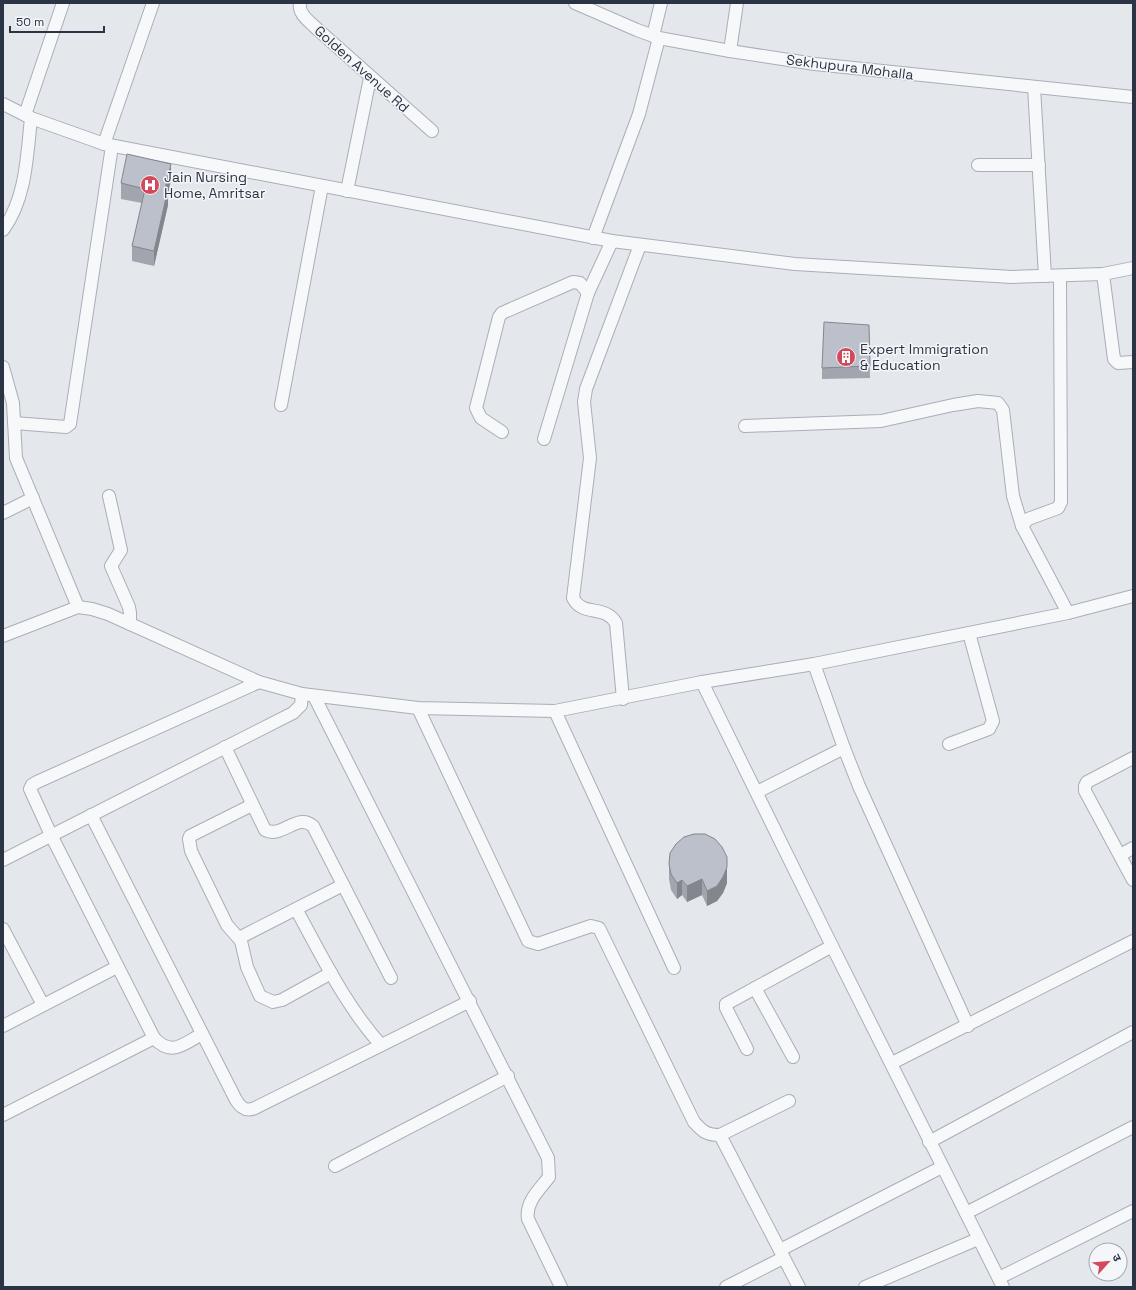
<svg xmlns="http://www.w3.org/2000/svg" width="1136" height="1290" font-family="'Space Grotesk','Noto Sans Devanagari',sans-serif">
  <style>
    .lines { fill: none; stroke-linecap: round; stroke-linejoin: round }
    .minor-casing { stroke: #a9aeb7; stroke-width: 14 }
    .minor { stroke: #f7f8fa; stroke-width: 12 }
    .wall { fill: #a1a5ae }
    .shaded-wall { fill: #83868d }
    .building { fill: #bbc0ca; stroke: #83868d }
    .labels { text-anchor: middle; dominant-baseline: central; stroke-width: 3; stroke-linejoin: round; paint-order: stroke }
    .street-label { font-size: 14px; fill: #2b3445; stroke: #f4f6f9 }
    .poi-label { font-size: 14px; fill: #2b3445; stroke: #f4f6f9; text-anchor: start }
  </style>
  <rect width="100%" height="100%" fill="#e4e7ec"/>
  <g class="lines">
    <defs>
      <g id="minor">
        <path d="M 300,3 C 298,14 309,21 316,28 L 432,131"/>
        <path d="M 575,3 L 637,30 L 659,38 L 730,51 L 815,64 L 1133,97"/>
        <path d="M 653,36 L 661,3"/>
        <path d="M 730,51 L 737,3"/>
        <path d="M 1034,87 L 1045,276"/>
        <path d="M 3,104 L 31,118 L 104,144 L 612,241 L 795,264 L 1012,277 L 1103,274 L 1133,268"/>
        <path d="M 25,115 L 63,3"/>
        <path d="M 104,144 L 153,3"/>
        <path d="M 978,165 L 1039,165"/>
        <path d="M 347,191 L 370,78"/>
        <path d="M 3,230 C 26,199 27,156 31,118"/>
        <path d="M 593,238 L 639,114 L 659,38"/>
        <path d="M 1103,274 L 1114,359 L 1118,363 L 1133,362"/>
        <path d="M 1060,276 L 1061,502 L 1058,508 L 1028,519 L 1022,526 L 1068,613"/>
        <path d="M 3,367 L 13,403 L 16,458 L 78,607"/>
        <path d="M 281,405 L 322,186"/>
        <path d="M 14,423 L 66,427 L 70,424 L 112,146"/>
        <path d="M 745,426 L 881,421 L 953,405 L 978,401 L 998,403 L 1003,410 L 1013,496 L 1022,526"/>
        <path d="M 502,432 L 481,418 L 476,408 L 499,317 L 502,313 L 573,282 L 580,283 L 588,293"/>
        <path d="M 544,439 L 588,293 L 612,241"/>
        <path d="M 109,496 L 121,550 L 111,566 L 129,607 L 130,613 L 130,624"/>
        <path d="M 3,513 L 33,498"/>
        <path d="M 3,636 L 78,607 L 92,609 L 108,614 L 259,682 L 302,694 L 418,708 L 555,711 L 702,682 L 814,664 L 1068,613 L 1133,596"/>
        <path d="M 814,664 L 844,748 L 859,786 L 968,1026"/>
        <path d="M 702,682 L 832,946 L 1003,1287"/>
        <path d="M 314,696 L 548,1158 L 549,1177 C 540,1189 525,1202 528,1219 L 561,1287"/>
        <path d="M 623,699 L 616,623 C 605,604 582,617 573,598 L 590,458 L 584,402 L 586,389 L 640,245"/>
        <path d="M 418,708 L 528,941 L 538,944 L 591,926 L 599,928 L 694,1122 C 703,1132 707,1135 720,1135 L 789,1101"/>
        <path d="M 555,711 L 674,968"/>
        <path d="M 949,744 L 989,729 L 993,721 L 969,633"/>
        <path d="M 225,747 L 265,830 C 282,839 297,812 313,826 L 391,978"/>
        <path d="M 1133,758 L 1087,782 L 1085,786 L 1085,791 L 1133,880"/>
        <path d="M 757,792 L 844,748"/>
        <path d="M 252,805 L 190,836 L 189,839 L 191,851 L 227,925 L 241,941 L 247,967 L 260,996 L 273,1002 L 282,1000 L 331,973"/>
        <path d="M 91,815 L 236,1100 C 241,1108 246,1112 255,1108 L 470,1001"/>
        <path d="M 1120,855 L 1133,848"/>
        <path d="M 3,860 L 293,713 L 301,705 L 302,694"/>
        <path d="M 296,909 C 322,956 345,1005 381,1045"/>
        <path d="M 3,929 L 43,1005"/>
        <path d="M 239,938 L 343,885"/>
        <path d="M 755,988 L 793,1057"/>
        <path d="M 3,1026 L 117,967"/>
        <path d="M 202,1034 C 183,1044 172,1057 154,1038 L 51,835 L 30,789 L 32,785 L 37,782 L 259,682"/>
        <path d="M 747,1049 L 726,1008 L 726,1004 L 832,946"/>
        <path d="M 892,1063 L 1133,941"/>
        <path d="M 3,1115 L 154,1038"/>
        <path d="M 720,1135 L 799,1287"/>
        <path d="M 929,1142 L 1133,1032"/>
        <path d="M 335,1166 L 508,1076"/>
        <path d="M 966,1213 L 1133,1127"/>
        <path d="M 780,1250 L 942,1167"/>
        <path d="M 999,1278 L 1133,1211"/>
        <path d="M 726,1287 L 783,1258"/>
        <path d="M 865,1287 L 978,1239"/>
      </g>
    </defs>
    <use href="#minor" class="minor-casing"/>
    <use href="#minor" class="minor"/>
  </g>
  <g class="wall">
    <path d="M 171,179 L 168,194 L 168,205 L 154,266 L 132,261 L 132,246 L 142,203 L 121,199 L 121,183 Z"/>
    <path d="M 869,325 L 870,378 L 822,379 L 822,368 Z"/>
    <path d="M 669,864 L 727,883 L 723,893 L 717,901 L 707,906 L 702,895 L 687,902 L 682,895 L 677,899 L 671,890 L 669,879 Z"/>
  </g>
  <g class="shaded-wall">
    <path d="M 171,164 L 171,179 L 168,194 L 168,205 L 154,266 L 154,251 L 165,189 Z"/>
    <path d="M 727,867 L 727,883 L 723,893 L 717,901 L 707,906 L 707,891 Z"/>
    <path d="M 702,879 L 702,895 L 687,902 L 687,886 Z"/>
    <path d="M 682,880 L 682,895 L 677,899 L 677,883 Z"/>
  </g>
  <g class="building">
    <path d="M 127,154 L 171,164 L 165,189 L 168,189 L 154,251 L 132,246 L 145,189 L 121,183 Z"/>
    <path d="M 824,322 L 869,325 L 870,366 L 822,368 Z"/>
    <path d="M 694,834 L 705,834 L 715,839 L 722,847 L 727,857 L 727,867 L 723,877 L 717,886 L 707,891 L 702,879 L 687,886 L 682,880 L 677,883 L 671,874 L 669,864 L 670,853 L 676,844 L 684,837 Z"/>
  </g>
  <defs>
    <symbol id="hospital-disc" viewBox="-11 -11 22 22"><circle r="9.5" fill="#d1495b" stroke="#f4f6f9"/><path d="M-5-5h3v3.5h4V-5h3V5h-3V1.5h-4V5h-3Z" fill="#fff"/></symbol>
    <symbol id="building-disc" viewBox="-11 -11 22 22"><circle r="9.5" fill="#d1495b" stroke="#f4f6f9"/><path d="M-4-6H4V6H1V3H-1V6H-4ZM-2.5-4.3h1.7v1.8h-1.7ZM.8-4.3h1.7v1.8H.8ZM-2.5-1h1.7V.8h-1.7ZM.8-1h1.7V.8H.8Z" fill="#fff"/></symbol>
  </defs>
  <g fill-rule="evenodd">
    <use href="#hospital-disc" x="139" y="174" width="22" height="22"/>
    <use href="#building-disc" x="835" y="346" width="22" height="22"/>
  </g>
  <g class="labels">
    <g class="street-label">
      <text transform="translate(850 67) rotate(7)">Sekhupura Mohalla</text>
      <text transform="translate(362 69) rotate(42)">Golden Avenue Rd</text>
    </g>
    <g class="poi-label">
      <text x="164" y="177">Jain Nursing<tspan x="164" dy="16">Home, Amritsar</tspan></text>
      <text x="860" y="349">Expert Immigration<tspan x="860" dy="16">&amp; Education</tspan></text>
    </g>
  </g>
  <rect width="1136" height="1290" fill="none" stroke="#2b3445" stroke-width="8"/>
  <g transform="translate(1108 1262) rotate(63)"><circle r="19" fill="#f4f6f9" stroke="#a4a8b1"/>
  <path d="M0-3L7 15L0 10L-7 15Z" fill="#d1495b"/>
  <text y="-6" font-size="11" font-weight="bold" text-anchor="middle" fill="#2b3445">उ</text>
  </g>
  <path d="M10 26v6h94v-6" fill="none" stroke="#2b3445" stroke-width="2"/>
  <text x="16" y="26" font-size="12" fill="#2b3445" stroke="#f4f6f9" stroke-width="3" paint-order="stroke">50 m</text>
</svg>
